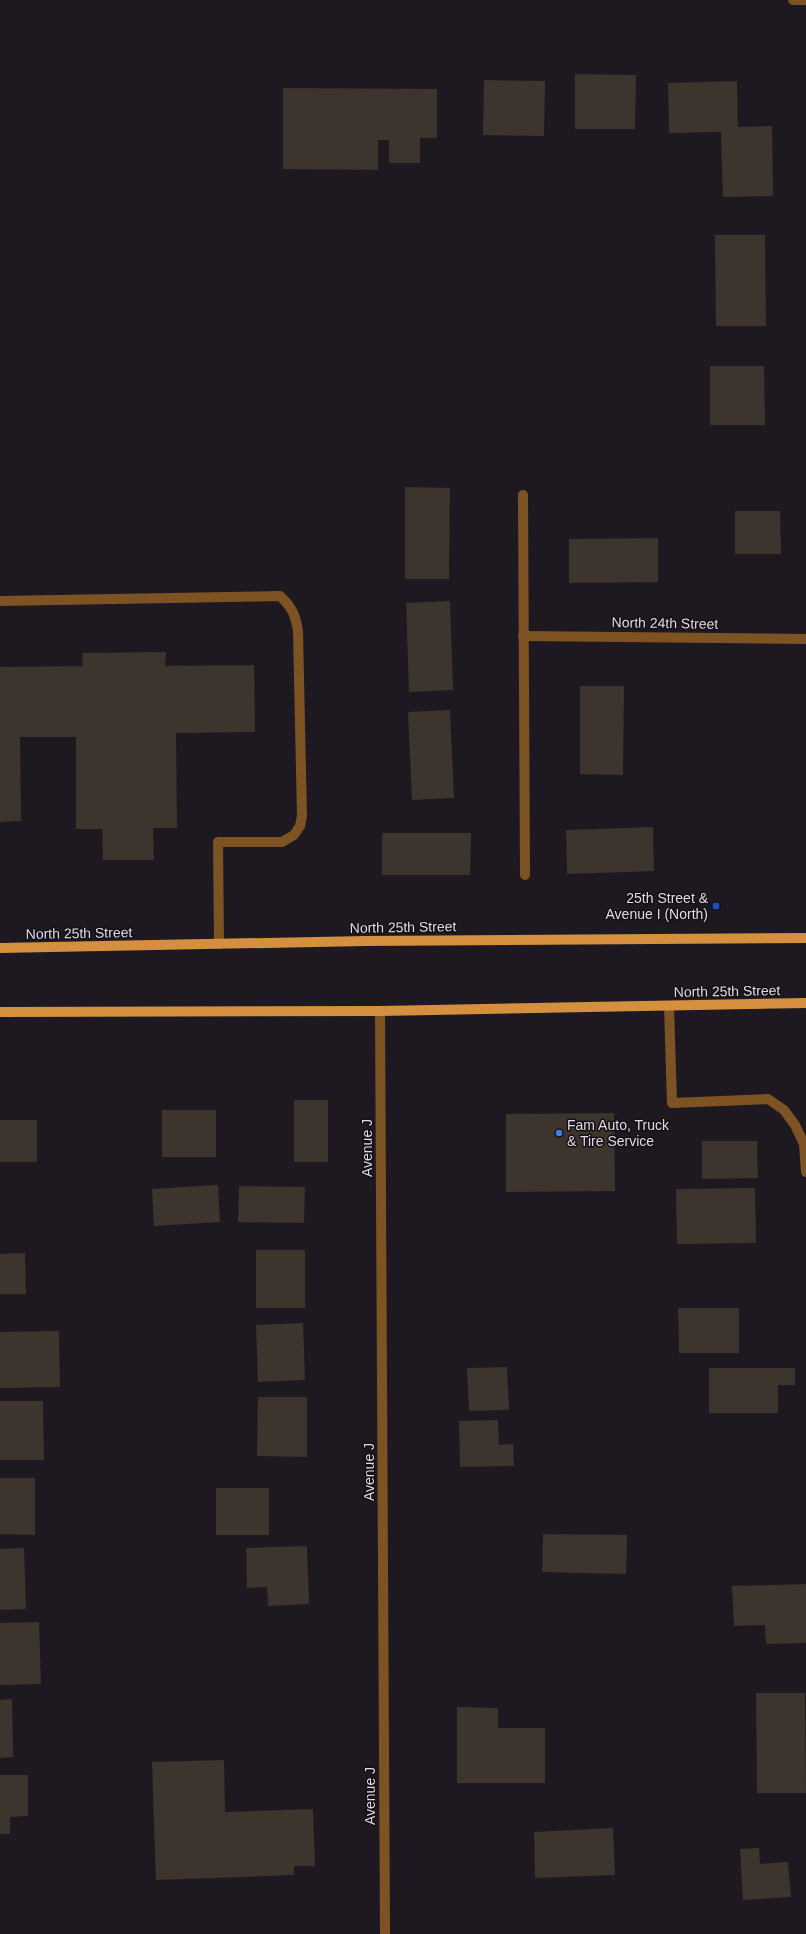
<svg xmlns="http://www.w3.org/2000/svg" width="806" height="1934" font-family="Arial,sans-serif">
  <style>
    .building { fill: #3c342d }
    .lines { fill: none; stroke-linecap: round; stroke-linejoin: round }
    .lane { stroke: #7d5323; stroke-width: 10 }
    .street { stroke: #7d5323; stroke-width: 10 }
    .primary { stroke: #d5903f; stroke-width: 10 }
    .transit-dot { fill: #1a4fb4; stroke: #151017; stroke-width: 1.5 }
    .shop-dot { fill: #3f7fe0; stroke: #151017; stroke-width: 1.5 }
    .labels { text-anchor: middle; dominant-baseline: central; stroke-width: 3; stroke-linejoin: round; paint-order: stroke }
    .street-label { font-size: 14px; fill: #dfdce1; stroke: #151017 }
    .poi-label { font-size: 14px; fill: #dfdce1; stroke: #151017; text-anchor: end }
  </style>
  <rect width="100%" height="100%" fill="#1e1921"/>
  <g class="building">
    <path d="M 575,74 L 636,75 L 635,129 L 575,129 Z"/>
    <path d="M 484,80 L 545,81 L 544,136 L 483,135 Z"/>
    <path d="M 737,81 L 738,127 L 772,126 L 773,196 L 723,197 L 721,132 L 669,133 L 668,83 Z"/>
    <path d="M 283,88 L 437,89 L 437,138 L 420,138 L 420,163 L 389,163 L 389,140 L 378,140 L 378,170 L 283,169 Z"/>
    <path d="M 715,235 L 765,235 L 766,326 L 716,326 Z"/>
    <path d="M 710,366 L 764,366 L 765,425 L 710,425 Z"/>
    <path d="M 405,487 L 450,488 L 449,579 L 405,579 Z"/>
    <path d="M 735,511 L 780,511 L 781,554 L 735,554 Z"/>
    <path d="M 658,538 L 658,582 L 569,583 L 569,539 Z"/>
    <path d="M 450,601 L 453,690 L 409,692 L 406,603 Z"/>
    <path d="M 166,652 L 165,666 L 254,665 L 255,732 L 176,733 L 177,828 L 153,828 L 154,860 L 103,860 L 102,829 L 76,829 L 76,737 L 20,737 L 21,821 L 0,822 L 0,667 L 83,666 L 82,653 Z"/>
    <path d="M 580,686 L 624,686 L 623,775 L 580,774 Z"/>
    <path d="M 450,710 L 454,798 L 412,800 L 408,712 Z"/>
    <path d="M 653,827 L 654,871 L 567,874 L 566,830 Z"/>
    <path d="M 382,833 L 471,833 L 470,875 L 382,875 Z"/>
    <rect x="294" y="1100" width="34" height="62"/>
    <rect x="162" y="1110" width="54" height="47"/>
    <path d="M 614,1113 L 615,1191 L 506,1192 L 506,1114 Z"/>
    <rect x="0" y="1120" width="37" height="42"/>
    <path d="M 702,1141 L 757,1141 L 758,1178 L 702,1179 Z"/>
    <path d="M 218,1185 L 220,1222 L 154,1226 L 152,1189 Z"/>
    <path d="M 239,1186 L 305,1187 L 304,1223 L 238,1222 Z"/>
    <path d="M 755,1188 L 756,1243 L 677,1244 L 676,1189 Z"/>
    <rect x="256" y="1250" width="49" height="58"/>
    <path d="M 25,1253 L 26,1294 L 0,1294 L 0,1254 Z"/>
    <path d="M 678,1308 L 739,1308 L 739,1353 L 679,1353 Z"/>
    <path d="M 303,1323 L 305,1380 L 258,1382 L 256,1325 Z"/>
    <path d="M 59,1331 L 60,1387 L 0,1388 L 0,1332 Z"/>
    <path d="M 507,1367 L 509,1410 L 469,1411 L 467,1368 Z"/>
    <path d="M 709,1368 L 795,1368 L 795,1385 L 778,1385 L 778,1413 L 709,1413 Z"/>
    <path d="M 258,1397 L 307,1397 L 307,1457 L 257,1456 Z"/>
    <path d="M 0,1401 L 43,1401 L 44,1460 L 0,1460 Z"/>
    <path d="M 498,1420 L 499,1445 L 513,1444 L 514,1466 L 460,1467 L 459,1421 Z"/>
    <path d="M 0,1478 L 35,1478 L 35,1535 L 0,1534 Z"/>
    <rect x="216" y="1488" width="53" height="47"/>
    <path d="M 543,1534 L 627,1535 L 626,1574 L 542,1572 Z"/>
    <path d="M 307,1546 L 309,1604 L 268,1606 L 267,1587 L 247,1588 L 246,1548 Z"/>
    <path d="M 24,1548 L 26,1609 L 0,1610 L 0,1549 Z"/>
    <path d="M 806,1584 L 806,1643 L 766,1644 L 765,1625 L 734,1626 L 732,1586 Z"/>
    <path d="M 39,1622 L 41,1684 L 0,1685 L 0,1623 Z"/>
    <path d="M 756,1693 L 805,1693 L 806,1793 L 757,1793 Z"/>
    <path d="M 12,1699 L 13,1757 L 0,1758 L 0,1700 Z"/>
    <path d="M 457,1707 L 498,1708 L 498,1728 L 545,1728 L 545,1783 L 457,1783 Z"/>
    <path d="M 224,1760 L 225,1812 L 313,1809 L 315,1866 L 294,1866 L 294,1875 L 156,1880 L 152,1762 Z"/>
    <path d="M 0,1775 L 28,1775 L 28,1816 L 10,1817 L 10,1834 L 0,1834 Z"/>
    <path d="M 613,1828 L 615,1875 L 535,1878 L 534,1832 Z"/>
    <path d="M 759,1848 L 760,1864 L 788,1862 L 791,1897 L 743,1900 L 740,1849 Z"/>
  </g>
  <g class="lines">
    <g class="lane">
      <path d="M 0,601 L 280,596 C 292,607 296,616 298,632 L 302,816 L 300,826 L 294,835 L 282,842 L 218,842 L 219,944"/>
      <path d="M 669,1006 L 672,1103 L 768,1099 L 784,1110 L 795,1125 L 804,1144 L 806,1172"/>
    </g>
    <g class="street">
      <path d="M 793,0 L 806,0"/>
      <path d="M 523,495 L 525,875"/>
      <path d="M 523,636 L 806,639"/>
      <path d="M 380,1011 L 385,1934"/>
    </g>
    <g class="primary">
      <path d="M 0,948 L 366,941 L 806,938"/>
      <path d="M 0,1012 L 380,1011 L 806,1003"/>
    </g>
  </g>
  <rect class="transit-dot" x="712" y="902" width="8" height="8" rx="2"/>
  <circle class="shop-dot" cx="559" cy="1133" r="4"/>
  <g class="labels">
    <g class="street-label">
      <text transform="translate(665 623) rotate(1)">North 24th Street</text>
      <text transform="translate(403 927) rotate(-1)">North 25th Street</text>
      <text transform="translate(79 933) rotate(-1)">North 25th Street</text>
      <text transform="translate(727 991) rotate(-1)">North 25th Street</text>
      <text transform="translate(367 1148) rotate(-90)">Avenue J</text>
      <text transform="translate(369 1472) rotate(-90)">Avenue J</text>
      <text transform="translate(370 1796) rotate(-90)">Avenue J</text>
    </g>
    <g class="poi-label">
      <text x="708" y="898">25th Street &amp;<tspan x="708" dy="16">Avenue I (North)</tspan></text>
      <text x="567" y="1125" text-anchor="start">Fam Auto, Truck<tspan x="567" dy="16">&amp; Tire Service</tspan></text>
    </g>
  </g>
</svg>
